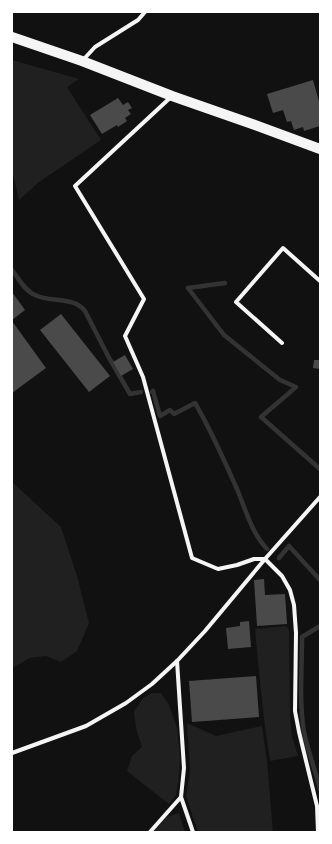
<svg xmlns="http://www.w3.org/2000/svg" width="332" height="844" font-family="'Titillium Web',sans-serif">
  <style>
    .green { fill: #202020 }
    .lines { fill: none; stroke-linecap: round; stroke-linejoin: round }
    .stream { stroke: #333; stroke-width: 4.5 }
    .building { fill: #4a4a4a }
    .minor { stroke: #f5f5f5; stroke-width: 4 }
    .primary { stroke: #f5f5f5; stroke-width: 10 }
  </style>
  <rect width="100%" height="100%" fill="#111"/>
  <g class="green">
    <path d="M 12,60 L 79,79 L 67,87 L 101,140 L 39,182 L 19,200 L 12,170 Z"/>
    <path d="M 12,482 L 61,527 L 77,576 L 89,623 L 77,651 L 61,662 L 46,656 L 30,658 L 12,668 Z"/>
    <path d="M 285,626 L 288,628 L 289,631 L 290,716 L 292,736 L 298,756 L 270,761 C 263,717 259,673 255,629 Z"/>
    <path d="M 152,693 L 161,693 L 169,705 L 177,728 L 180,758 L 179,776 L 176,795 L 169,804 L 127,771 L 132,756 L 142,747 L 136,728 L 134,712 L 143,698 Z"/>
    <path d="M 187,723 L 216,736 L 262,726 L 267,761 L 273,832 L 198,832 L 186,796 L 190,771 Z"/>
    <path d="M 179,813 L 185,832 L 153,832 L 167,817 Z"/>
  </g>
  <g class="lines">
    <g class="stream">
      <path d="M 12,270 C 18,278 25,291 35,295 C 51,303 73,296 85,311 L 108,356 L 130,394 L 141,392"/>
      <path d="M 188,288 L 224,335 L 280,380 L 296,387 L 261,417 L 320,469"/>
      <path d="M 188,288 L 225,283"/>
      <path d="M 152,392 L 153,391 L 160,416 L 170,410 L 174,414 L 195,403 C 211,430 224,460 237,489 C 245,508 252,534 267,549"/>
      <path d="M 279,558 L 289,546 L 320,580"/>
      <path d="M 320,626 L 302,637 C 302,669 299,701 304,732 C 308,751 315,770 320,789"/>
    </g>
  </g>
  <g class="building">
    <path d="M 313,80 L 320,105 L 320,126 L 304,131 L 303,127 L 294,130 L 291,121 L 287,122 L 283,110 L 273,113 L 267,94 Z"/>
    <path d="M 118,98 L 123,105 L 128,102 L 132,108 L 128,110 L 131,114 L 125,118 L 127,121 L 118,127 L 117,125 L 102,134 L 90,115 Z"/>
    <path d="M 12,292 L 25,310 L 12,320 Z"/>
    <path d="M 61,314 L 110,376 L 89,392 L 40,330 Z"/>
    <path d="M 12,321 L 46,368 L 12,393 Z"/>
    <path d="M 125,355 L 133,369 L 121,376 L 113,362 Z"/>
    <path d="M 314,360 L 320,360 L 320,369 L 313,368 Z"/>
    <path d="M 264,579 L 265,595 L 285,594 L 287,624 L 257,626 L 254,580 Z"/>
    <path d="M 249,621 L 251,647 L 228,649 L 226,628 L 240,626 L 240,622 Z"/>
    <path d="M 256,676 L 259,717 L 192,722 L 189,681 Z"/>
  </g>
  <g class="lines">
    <g class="minor">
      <path d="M 83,60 L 95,47 L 138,20 L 145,12"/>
      <path d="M 171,97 L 75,186 L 144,299 L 125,336 L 143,377 L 192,558 L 218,569 L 237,565 L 254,559 L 265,559 L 282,576 L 290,590 L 294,605 L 296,633 L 295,711 L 299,732 L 317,806 L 318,832"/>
      <path d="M 282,343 L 236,302 L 283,248 L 320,281"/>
      <path d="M 12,753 L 86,726 L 126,703 L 152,684 L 177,661 L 205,631 L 265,559 L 320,497"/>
      <path d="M 181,797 L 193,832"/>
      <path d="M 150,832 L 181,797 L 184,768 L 177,661"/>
    </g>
    <path class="primary" d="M 12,37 L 82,61 L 172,96 L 255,125 L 320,149"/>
  </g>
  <rect width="332" height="844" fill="none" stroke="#ffffff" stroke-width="26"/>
</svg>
